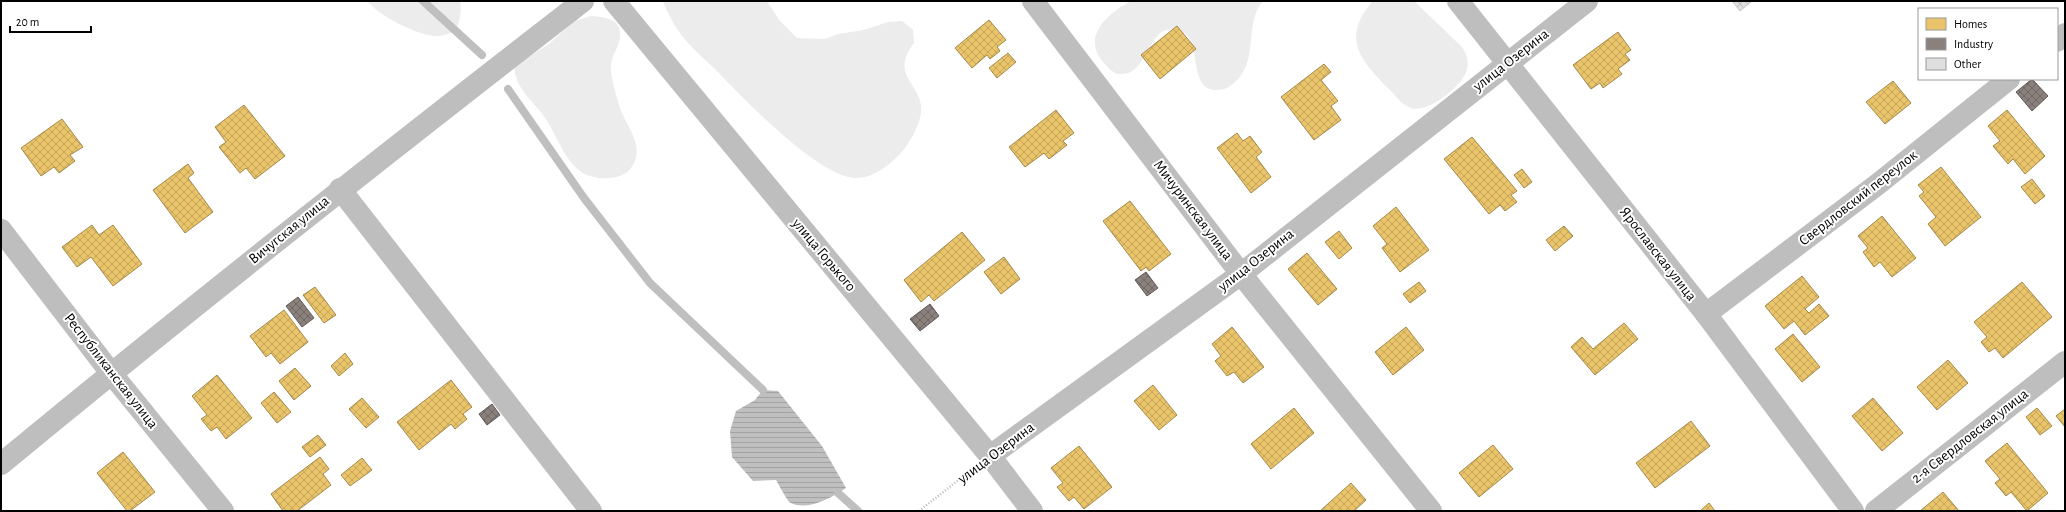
<svg xmlns="http://www.w3.org/2000/svg" width="2066" height="512" font-family="'Alegreya Sans',sans-serif">
  <style>
    .green { fill: #ececec }
    .water { fill: url(#water-rules) }
    .homes { fill: url(#homes-cross-hatch); stroke: #a3894a }
    .industry { fill: url(#industry-cross-hatch); stroke: #615a57 }
    .lines { fill: none; stroke-linecap: round; stroke-linejoin: round }
    .stream { stroke: #bfbfbf; stroke-width: 8 }
    .building { fill: url(#building-cross-hatch); stroke: #c7c7c7 }
    .path { stroke: #b9b9b9; stroke-width: 2.5; stroke-dasharray: 1 2; stroke-linecap: butt }
    .minor { stroke: #bebebe; stroke-width: 22 }
    .labels { text-anchor: middle; dominant-baseline: central; stroke-width: 4; stroke-linejoin: round; paint-order: stroke }
    .street-label { font-size: 15px; fill: #000; stroke: #fff }
  </style>
  <defs>
    <pattern id="water-rules" width="6" height="5" patternUnits="userSpaceOnUse"><rect width="6" height="5" fill="#bfbfbf"/><path d="M0 2.5h6" fill="none" stroke="#a2a2a2"/></pattern>
    <pattern id="homes-cross-hatch" width="8" height="8" patternUnits="userSpaceOnUse"><rect width="8" height="8" fill="#e9c46a"/><path d="M0 0l8 8M0 8l8-8" fill="none" stroke="#c6a75a"/></pattern>
    <pattern id="industry-cross-hatch" width="8" height="8" patternUnits="userSpaceOnUse"><rect width="8" height="8" fill="#8a817c"/><path d="M0 0l8 8M0 8l8-8" fill="none" stroke="#6e6763"/></pattern>
    <pattern id="building-cross-hatch" width="8" height="8" patternUnits="userSpaceOnUse"><rect width="8" height="8" fill="#dfdfdf"/><path d="M0 0l8 8M0 8l8-8" fill="none" stroke="#bebebe"/></pattern>
  </defs>
  <rect width="100%" height="100%" fill="#fff"/>
  <g class="green">
    <path d="M 367,1 L 460,1 C 462,12 460,21 455,31 C 448,34 441,37 433,36 C 413,33 380,16 367,1 Z"/>
    <path d="M 767,1 L 779,20 L 797,38 L 825,39 L 838,34 L 864,30 L 888,22 L 902,21 L 913,30 L 914,43 C 888,77 924,84 921,112 C 920,124 912,138 905,148 C 894,162 874,179 855,178 C 818,177 741,96 714,68 C 703,58 691,47 682,36 C 674,25 668,14 663,2 Z"/>
    <path d="M 1131,1 L 1263,1 C 1242,26 1262,64 1230,86 C 1226,89 1221,90 1216,90 C 1190,90 1200,48 1187,35 C 1186,34 1181,31 1180,31 C 1146,19 1151,74 1122,74 C 1115,75 1109,69 1105,64 C 1080,37 1107,14 1131,1 Z"/>
    <path d="M 1373,1 L 1414,1 L 1462,47 C 1467,55 1470,63 1466,72 C 1461,87 1427,114 1411,108 C 1402,105 1396,96 1390,90 C 1361,61 1340,38 1373,1 Z"/>
    <path d="M 591,16 C 599,17 614,17 618,26 C 625,40 613,51 611,64 C 610,72 613,82 615,91 C 617,98 619,105 621,111 C 628,128 644,146 633,165 C 629,173 618,178 610,178 C 570,182 563,146 546,119 C 533,100 516,91 514,66 L 549,44 L 574,21 Z"/>
  </g>
  <path class="water" d="M 763,390 L 778,391 L 822,446 L 846,488 C 830,499 805,512 789,502 C 784,495 780,487 776,480 L 753,481 L 732,457 L 730,431 L 736,411 L 755,400 Z"/>
  <g class="homes">
    <path d="M 989,20 L 1006,40 L 997,47 L 1000,51 L 990,59 L 987,55 L 972,68 L 955,48 Z"/>
    <path d="M 1177,26 L 1196,49 L 1160,79 L 1141,55 Z"/>
    <path d="M 1618,32 L 1631,50 L 1625,54 L 1630,60 L 1618,69 L 1622,74 L 1603,88 L 1600,83 L 1591,89 L 1573,65 Z"/>
    <path d="M 1008,53 L 1016,62 L 997,78 L 989,68 Z"/>
    <path d="M 1324,64 L 1331,72 L 1321,80 L 1338,101 L 1331,106 L 1341,120 L 1314,140 L 1281,97 Z"/>
    <path d="M 1893,81 L 1911,103 L 1885,124 L 1866,102 Z"/>
    <path d="M 244,105 L 285,156 L 255,179 L 246,168 L 240,173 L 219,147 L 226,142 L 215,127 Z"/>
    <path d="M 1056,110 L 1074,133 L 1063,141 L 1067,145 L 1049,159 L 1044,153 L 1025,167 L 1009,147 Z"/>
    <path d="M 2007,110 L 2045,156 L 2025,174 L 2013,159 L 2008,164 L 1993,146 L 2000,141 L 1988,126 Z"/>
    <path d="M 62,119 L 83,147 L 70,155 L 75,161 L 59,173 L 54,167 L 41,176 L 21,148 Z"/>
    <path d="M 1237,133 L 1243,141 L 1250,136 L 1262,152 L 1256,157 L 1271,177 L 1251,193 L 1217,148 Z"/>
    <path d="M 1472,137 L 1517,191 L 1511,195 L 1517,202 L 1505,211 L 1500,205 L 1489,214 L 1444,159 Z"/>
    <path d="M 188,164 L 194,173 L 188,178 L 213,212 L 185,233 L 153,190 Z"/>
    <path d="M 1941,167 L 1981,217 L 1945,246 L 1928,224 L 1936,217 L 1919,196 L 1924,192 L 1918,185 Z"/>
    <path d="M 1522,169 L 1532,182 L 1524,188 L 1514,175 Z"/>
    <path d="M 2032,179 L 2045,196 L 2035,204 L 2021,187 Z"/>
    <path d="M 1130,201 L 1171,254 L 1149,271 L 1146,267 L 1141,271 L 1103,221 Z"/>
    <path d="M 1396,207 L 1429,250 L 1400,272 L 1382,248 L 1387,244 L 1373,226 Z"/>
    <path d="M 1882,216 L 1916,258 L 1892,277 L 1880,262 L 1874,267 L 1863,252 L 1868,248 L 1858,236 Z"/>
    <path d="M 92,225 L 99,235 L 113,225 L 142,264 L 113,286 L 91,257 L 77,267 L 62,247 Z"/>
    <path d="M 1564,226 L 1573,236 L 1555,251 L 1546,240 Z"/>
    <path d="M 1339,231 L 1352,248 L 1339,259 L 1325,242 Z"/>
    <path d="M 962,232 L 985,260 L 934,301 L 929,295 L 921,302 L 904,280 Z"/>
    <path d="M 1307,253 L 1337,289 L 1318,305 L 1288,269 Z"/>
    <path d="M 1004,257 L 1020,279 L 1001,294 L 984,272 Z"/>
    <path d="M 1802,276 L 1819,297 L 1805,309 L 1809,313 L 1819,304 L 1829,316 L 1805,335 L 1794,321 L 1784,329 L 1765,306 Z"/>
    <path d="M 1419,282 L 1426,291 L 1410,303 L 1403,294 Z"/>
    <path d="M 2022,282 L 2052,317 L 2003,358 L 1995,348 L 1989,352 L 1981,342 L 1987,337 L 1974,322 Z"/>
    <path d="M 315,287 L 336,315 L 324,323 L 303,295 Z"/>
    <path d="M 284,310 L 308,342 L 280,364 L 271,353 L 266,357 L 250,336 Z"/>
    <path d="M 1624,323 L 1638,339 L 1595,375 L 1571,347 L 1582,337 L 1593,349 Z"/>
    <path d="M 1232,327 L 1264,367 L 1243,383 L 1234,372 L 1227,376 L 1215,361 L 1221,356 L 1212,344 Z"/>
    <path d="M 1406,327 L 1424,350 L 1393,375 L 1375,352 Z"/>
    <path d="M 1793,334 L 1820,367 L 1802,382 L 1775,349 Z"/>
    <path d="M 345,353 L 353,364 L 339,376 L 331,366 Z"/>
    <path d="M 1948,360 L 1968,383 L 1937,410 L 1917,387 Z"/>
    <path d="M 295,368 L 311,386 L 294,400 L 279,381 Z"/>
    <path d="M 217,375 L 252,418 L 226,439 L 217,427 L 211,431 L 201,419 L 207,415 L 192,396 Z"/>
    <path d="M 451,380 L 472,407 L 463,414 L 467,419 L 455,429 L 451,424 L 419,450 L 397,422 Z"/>
    <path d="M 1153,385 L 1177,415 L 1159,430 L 1134,401 Z"/>
    <path d="M 274,392 L 291,412 L 277,423 L 261,403 Z"/>
    <path d="M 362,398 L 379,417 L 366,428 L 349,409 Z"/>
    <path d="M 1873,398 L 1903,433 L 1882,451 L 1852,416 Z"/>
    <path d="M 1294,408 L 1314,433 L 1271,469 L 1251,444 Z"/>
    <path d="M 2037,408 L 2052,426 L 2040,435 L 2026,417 Z"/>
    <path d="M 2065,409 L 2065,427 L 2056,416 Z"/>
    <path d="M 1691,421 L 1710,446 L 1655,488 L 1636,463 Z"/>
    <path d="M 318,435 L 326,445 L 310,457 L 302,447 Z"/>
    <path d="M 2007,443 L 2048,493 L 2027,511 L 2011,492 L 2006,496 L 1995,483 L 2000,479 L 1985,461 Z"/>
    <path d="M 1493,445 L 1513,469 L 1479,497 L 1459,473 Z"/>
    <path d="M 1079,446 L 1112,487 L 1084,509 L 1074,497 L 1069,501 L 1057,487 L 1063,483 L 1051,468 Z"/>
    <path d="M 123,452 L 155,492 L 130,511 L 127,511 L 97,473 Z"/>
    <path d="M 320,457 L 329,469 L 323,474 L 331,485 L 297,511 L 283,511 L 271,494 Z"/>
    <path d="M 362,458 L 372,470 L 350,486 L 341,475 Z"/>
    <path d="M 1351,483 L 1366,500 L 1354,511 L 1320,511 Z"/>
    <path d="M 1943,492 L 1959,511 L 1920,511 Z"/>
    <path d="M 1709,503 L 1715,511 L 1700,511 Z"/>
  </g>
  <g class="industry">
    <path d="M 2032,79 L 2048,96 L 2032,111 L 2016,92 Z"/>
    <path d="M 1146,272 L 1158,288 L 1147,296 L 1135,280 Z"/>
    <path d="M 298,297 L 314,318 L 302,327 L 286,306 Z"/>
    <path d="M 930,304 L 939,316 L 920,331 L 910,319 Z"/>
    <path d="M 492,404 L 500,415 L 487,425 L 479,414 Z"/>
  </g>
  <g class="lines">
    <g class="stream">
      <path d="M 423,1 L 482,55"/>
      <path d="M 508,89 L 584,198 L 650,283 L 763,390"/>
      <path d="M 838,493 L 858,511"/>
    </g>
  </g>
  <path class="building" d="M 1732,1 L 1752,1 L 1740,11 Z"/>
  <g class="lines">
    <path class="path" d="M 919,511 L 970,471"/>
    <g class="minor">
      <path d="M 614,1 L 990,456 L 1032,511"/>
      <path d="M 1033,1 L 1241,274 L 1431,511"/>
      <path d="M 1458,1 L 1706,314 L 1853,511"/>
      <path d="M 2057,41 L 2065,34"/>
      <path d="M 340,189 L 591,511"/>
      <path d="M 1,230 L 111,373 L 223,511"/>
      <path d="M 1706,314 L 1878,184 L 2009,79"/>
      <path d="M 990,456 L 1241,274 L 1587,1"/>
      <path d="M 1,464 C 192,306 387,153 583,1"/>
      <path d="M 1876,511 L 2065,362"/>
    </g>
  </g>
  <g class="labels">
    <g class="street-label">
      <text transform="translate(1511 60) rotate(-38)">улица Озерина</text>
      <text transform="translate(1858 198) rotate(-38)">Свердловский переулок</text>
      <text transform="translate(1193 210) rotate(53)">Мичуринская улица</text>
      <text transform="translate(289 230) rotate(-39)">Вичугская улица</text>
      <text transform="translate(1658 254) rotate(52)">Ярославская улица</text>
      <text transform="translate(824 255) rotate(50)">улица Горького</text>
      <text transform="translate(1256 260) rotate(-38)">улица Озерина</text>
      <text transform="translate(111 371) rotate(52)">Республиканская улица</text>
      <text transform="translate(1970 436) rotate(-38)">2-я Свердловская улица</text>
      <text transform="translate(996 453) rotate(-37)">улица Озерина</text>
    </g>
  </g>
  <rect width="2066" height="512" fill="none" stroke="#000000" stroke-width="4"/>
  <rect x="1918" y="8" width="140" height="72" fill="#ffffff" stroke="#999999"/>
  <rect x="1926" y="18" width="20" height="12" fill="#e9c46a" stroke="#999999"/>
  <text x="1954" y="28" font-size="12" fill="#000000">Homes</text>
  <rect x="1926" y="38" width="20" height="12" fill="#8a817c" stroke="#999999"/>
  <text x="1954" y="48" font-size="12" fill="#000000">Industry</text>
  <rect x="1926" y="58" width="20" height="12" fill="#dfdfdf" stroke="#999999"/>
  <text x="1954" y="68" font-size="12" fill="#000000">Other</text>
  <path d="M10 26v6h81v-6" fill="none" stroke="#000000" stroke-width="2"/>
  <text x="16" y="26" font-size="12" fill="#000000" stroke="#ffffff" stroke-width="3" paint-order="stroke">20 m</text>
</svg>
